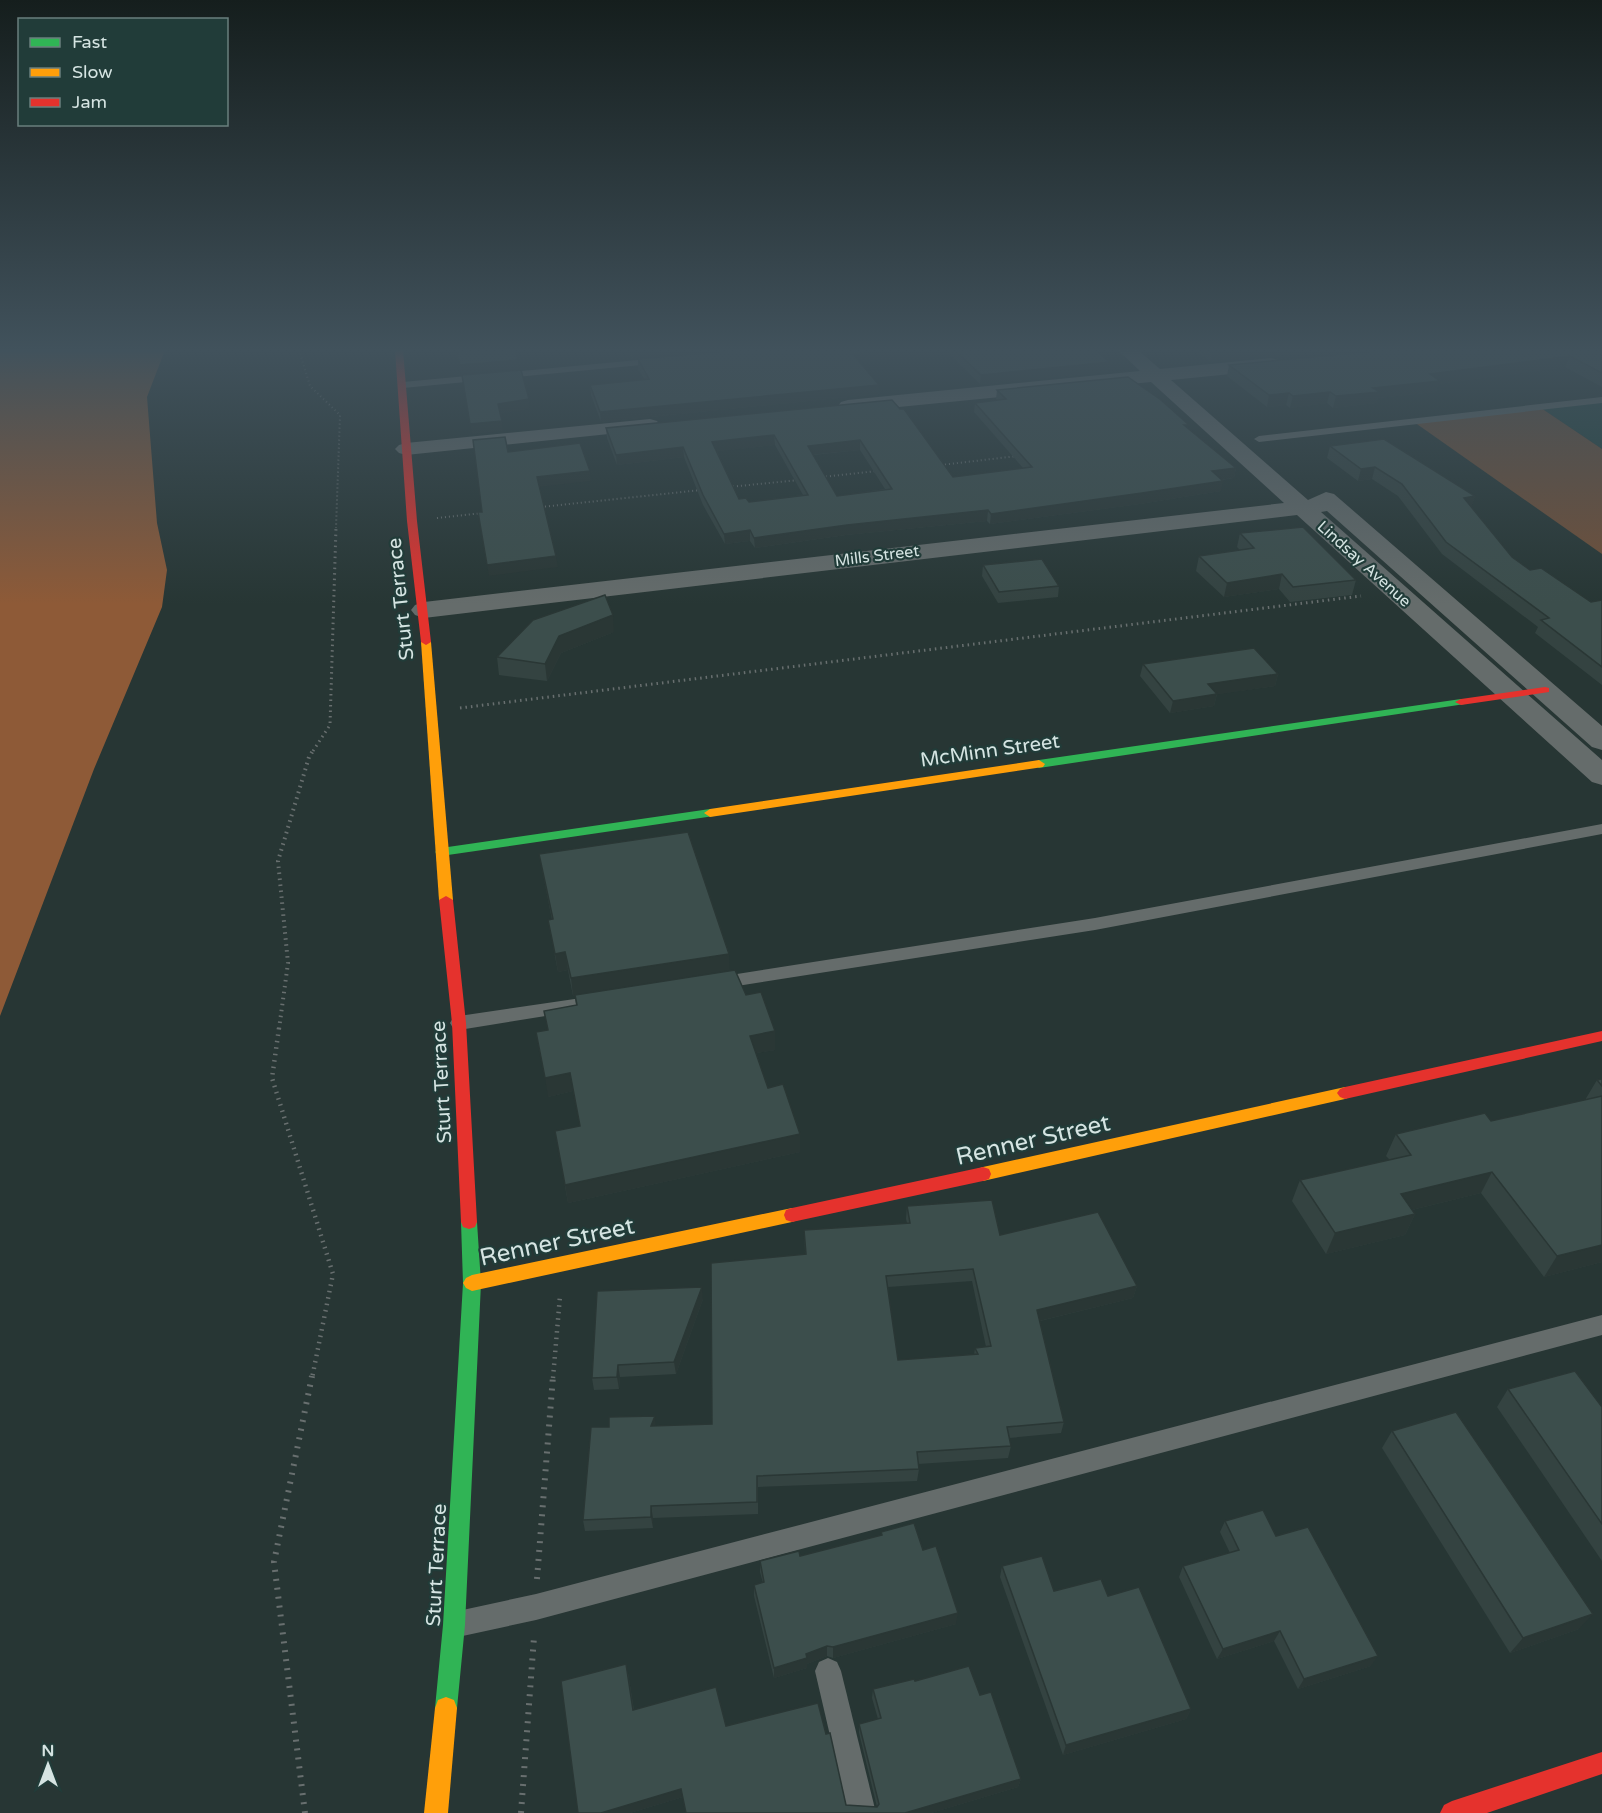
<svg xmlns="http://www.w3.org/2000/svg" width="1602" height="1813" font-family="'Varela Round',sans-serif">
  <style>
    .built { fill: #224440 }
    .green { fill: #725038 }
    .water { fill: #8e5a37 }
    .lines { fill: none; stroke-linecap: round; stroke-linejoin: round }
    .path-far4 { stroke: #686f6f; stroke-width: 2; stroke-dasharray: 1 3; stroke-linecap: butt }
    .path-far3 { stroke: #686f6f; stroke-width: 3; stroke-dasharray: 1.5 4; stroke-linecap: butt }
    .path-far2 { stroke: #686f6f; stroke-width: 4; stroke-dasharray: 1.5 4.5; stroke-linecap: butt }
    .path-far1 { stroke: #686f6f; stroke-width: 4.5; stroke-dasharray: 1.5 5; stroke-linecap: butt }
    .path { stroke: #686f6f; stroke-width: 6; stroke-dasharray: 2 7; stroke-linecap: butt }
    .lane { fill: #656c6b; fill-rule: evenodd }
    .street { fill: #656c6b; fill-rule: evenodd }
    .fast { fill: #30b455; fill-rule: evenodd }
    .slow { fill: #ff9f0a; fill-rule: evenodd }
    .jam { fill: #e5322d; fill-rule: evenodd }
    .wall { fill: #344341; fill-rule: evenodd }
    .shaded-wall { fill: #2a3735 }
    .building { fill: #3c4e4c; stroke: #2a3735; stroke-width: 1.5; fill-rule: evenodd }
    .labels { text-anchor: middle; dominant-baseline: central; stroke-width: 4.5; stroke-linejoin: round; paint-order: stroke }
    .far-street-label { font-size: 16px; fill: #d5e4e2; stroke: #213c39 }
    .street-label { font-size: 20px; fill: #d5e4e2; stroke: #213c39 }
    .near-street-label { font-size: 24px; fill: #d5e4e2; stroke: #213c39 }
  </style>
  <rect width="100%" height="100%" fill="#273634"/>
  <path class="built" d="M 1602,400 L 1602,449 L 1541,408 Z"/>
  <path class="green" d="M 1541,408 L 1602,449 L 1602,554 L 1414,422 Z"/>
  <path class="water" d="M 0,350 L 165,350 L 147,397 L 157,523 L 167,570 L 162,607 L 94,769 L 0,1016 Z"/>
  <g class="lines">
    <g class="path-far4">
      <path d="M 299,350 L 310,386 L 340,415 L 336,528"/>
      <path d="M 941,465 L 1017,456"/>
      <path d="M 822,477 L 877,471"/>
      <path d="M 729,487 L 799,480"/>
      <path d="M 541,507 L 701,490"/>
      <path d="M 437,518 L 483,513"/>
    </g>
    <g class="path-far3">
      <path d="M 460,708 L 1361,596"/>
      <path d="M 313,751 L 330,725 L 336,527"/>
    </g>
    <path class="path-far2" d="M 279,1029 L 288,963 L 278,861 L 309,757 L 314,749"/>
    <g class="path-far1">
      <path d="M 279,1028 L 272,1078 L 333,1274 L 312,1378"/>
      <path d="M 553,1378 L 560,1296"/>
    </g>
    <g class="path">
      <path d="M 537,1579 L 553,1376"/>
      <path d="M 305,1813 L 274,1562 L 312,1376"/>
      <path d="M 521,1813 L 534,1637"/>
    </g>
    <g class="lane">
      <path d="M 659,358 L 664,361 L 662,363 L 403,388 L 398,385 L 403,382 Z"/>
      <path d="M 1602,397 L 1602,403 L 1259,442 L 1254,439 L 1259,436 Z"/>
      <path d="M 1602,824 L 1602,834 L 1095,930 L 718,989 L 712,987 L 709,983 L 712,979 L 718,977 L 1095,918 Z"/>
      <path d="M 595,996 L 601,997 L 604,1002 L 601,1007 L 459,1030 L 453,1028 L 450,1023 L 453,1018 L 459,1016 Z"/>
      <path d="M 1602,1315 L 1602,1335 L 536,1620 L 458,1637 L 449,1633 L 445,1624 L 449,1615 L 458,1611 L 536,1594 Z"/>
      <path d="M 828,1658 L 837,1662 L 841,1671 L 876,1813 L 848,1813 L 815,1671 L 819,1662 Z"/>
    </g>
    <g class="street">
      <path d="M 1118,350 L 1138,350 L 1160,369 L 1271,358 L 1278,360 L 1280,364 L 1271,370 L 1171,380 L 1308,500 L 1326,492 L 1334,494 L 1602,726 L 1602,750 L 1592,747 L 1327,511 L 1321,512 L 1602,760 L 1602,785 L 1592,782 L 1297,515 L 424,618 L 415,615 L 411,610 L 415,605 L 424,602 L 1284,503 L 1151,382 L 848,412 L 841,410 L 838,406 L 841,402 L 848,400 L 1140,371 Z"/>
      <path d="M 650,419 L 657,421 L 660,425 L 657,429 L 406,455 L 399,453 L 395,449 L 399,445 L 406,443 Z"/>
    </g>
    <g class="fast">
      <path d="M 1461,699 L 1465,700 L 1465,704 L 1039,768 L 1033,764 L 1039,760 Z"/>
      <path d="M 710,809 L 716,813 L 714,816 L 441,856 L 435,852 L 441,848 Z"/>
      <path d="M 469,1215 L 475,1217 L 477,1222 L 481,1283 L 465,1625 L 457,1708 L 454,1716 L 446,1719 L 438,1716 L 435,1708 L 443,1625 L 463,1283 L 461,1222 L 463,1217 Z"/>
    </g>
    <g class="slow">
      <path d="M 426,639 L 431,642 L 453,900 L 446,904 L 439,900 L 421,642 Z"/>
      <path d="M 1039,760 L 1045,764 L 1043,767 L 710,817 L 704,813 L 710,809 Z"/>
      <path d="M 1345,1087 L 1350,1089 L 1353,1093 L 1350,1097 L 1345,1099 L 983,1181 L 977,1179 L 975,1174 L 977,1169 L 983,1167 Z"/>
      <path d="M 792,1208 L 798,1210 L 800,1215 L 798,1220 L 792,1222 L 472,1291 L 466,1288 L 463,1283 L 466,1278 L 472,1275 Z"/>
      <path d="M 446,1697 L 454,1700 L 457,1708 L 448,1813 L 424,1813 L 435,1708 L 438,1700 Z"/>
    </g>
    <g class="jam">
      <path d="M 395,350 L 403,350 L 417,521 L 431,642 L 426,645 L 421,642 L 407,521 Z"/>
      <path d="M 1545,687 L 1549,688 L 1549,692 L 1461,705 L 1455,702 L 1461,699 Z"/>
      <path d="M 446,896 L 453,900 L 466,1023 L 477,1222 L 475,1227 L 469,1229 L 463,1227 L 461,1222 L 452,1023 L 439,900 Z"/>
      <path d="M 1602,1031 L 1602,1041 L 1345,1099 L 1340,1097 L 1337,1093 L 1340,1089 L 1345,1087 Z"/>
      <path d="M 983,1167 L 989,1169 L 991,1174 L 989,1179 L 983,1181 L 792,1222 L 786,1220 L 784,1215 L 786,1210 L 792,1208 Z"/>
      <path d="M 1602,1752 L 1602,1774 L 1487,1813 L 1440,1813 L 1444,1805 L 1452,1801 Z"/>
    </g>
  </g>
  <g class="wall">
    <path d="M 628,350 L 729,350 L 633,359 Z"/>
    <path d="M 740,350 L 1095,350 L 1110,362 L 1109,372 L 980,384 L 949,354 L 860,363 L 879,385 L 879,394 L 601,422 L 591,395 L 590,385 L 645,380 L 638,369 L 638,359 Z"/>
    <path d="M 1196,350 L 1335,350 L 1210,362 Z"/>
    <path d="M 1602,350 L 1602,387 L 1565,367 L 1438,384 L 1436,392 L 1378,398 L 1376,403 L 1333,408 L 1327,403 L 1290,408 L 1286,405 L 1267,407 L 1227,376 L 1229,365 Z"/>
    <path d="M 997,390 L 1188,429 L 1236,468 L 1234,478 L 1221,480 L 1221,491 L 1140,504 L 990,524 L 987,521 L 846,535 L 755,548 L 750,541 L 725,544 L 703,505 L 684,457 L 617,465 L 607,438 L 606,428 L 892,400 L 953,477 L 1023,468 L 974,412 L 975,403 L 997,400 L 996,399 ZM 775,445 L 803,495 L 749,502 L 739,499 L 717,451 ZM 860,450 L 885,489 L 837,496 L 813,455 Z"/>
    <path d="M 1330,446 L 1475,496 L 1471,507 L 1512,557 L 1530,570 L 1591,602 L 1602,600 L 1602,685 L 1535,633 L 1538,627 L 1442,554 L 1398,496 L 1372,479 L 1358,481 L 1327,458 Z"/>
    <path d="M 1240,533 L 1356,580 L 1352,595 L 1290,602 L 1279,589 L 1224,597 L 1196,571 L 1199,556 L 1240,550 L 1237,547 Z"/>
    <path d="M 983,565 L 1059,586 L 1058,597 L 998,603 L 982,576 Z"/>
    <path d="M 614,632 L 561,653 L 547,681 L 499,675 L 497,657 Z"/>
    <path d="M 1143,664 L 1278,674 L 1275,686 L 1217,694 L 1214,706 L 1170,713 L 1140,676 Z"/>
    <path d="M 539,854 L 730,971 L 746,995 L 775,1031 L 775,1050 L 756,1053 L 768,1088 L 800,1134 L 800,1152 L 568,1203 L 555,1131 L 580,1126 L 573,1091 L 548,1097 L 548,1030 L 576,1005 L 575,996 L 573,996 L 568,970 L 558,972 L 548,920 L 552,920 Z"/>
    <path d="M 1602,1079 L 1602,1262 L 1544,1277 L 1481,1193 L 1412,1210 L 1415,1214 L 1405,1235 L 1326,1254 L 1292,1201 L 1300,1180 L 1390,1160 L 1386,1156 L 1396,1134 L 1491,1121 L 1585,1100 L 1597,1080 Z"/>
    <path d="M 907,1206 L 1000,1235 L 1137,1286 L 1133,1298 L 1040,1321 L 1064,1422 L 1061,1433 L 1009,1438 L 1011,1446 L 1008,1458 L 918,1464 L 919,1469 L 917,1481 L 758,1487 L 758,1514 L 653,1518 L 653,1528 L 585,1531 L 583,1520 L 656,1426 L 712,1424 L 805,1254 L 804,1230 L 907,1223 L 906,1219 ZM 972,1281 L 986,1347 L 975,1348 L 974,1355 L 898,1360 L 888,1287 Z"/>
    <path d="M 703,1299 L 676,1374 L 620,1377 L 619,1389 L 594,1390 L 592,1378 Z"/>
    <path d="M 1508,1389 L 1602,1407 L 1602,1561 L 1497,1407 Z"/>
    <path d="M 1392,1431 L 1579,1629 L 1510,1653 L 1382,1448 Z"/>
    <path d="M 1225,1521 L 1276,1536 L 1371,1666 L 1298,1689 L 1274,1641 L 1217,1659 L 1179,1577 L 1183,1566 L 1230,1553 L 1220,1532 Z"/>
    <path d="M 881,1532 L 923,1550 L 956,1624 L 833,1658 L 827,1656 L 807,1664 L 807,1668 L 774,1678 L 754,1596 L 754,1585 L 763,1583 L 760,1572 L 760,1561 L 800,1556 L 881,1536 Z"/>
    <path d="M 1002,1566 L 1054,1591 L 1108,1596 L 1191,1709 L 1186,1719 L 1063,1755 L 1000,1577 Z"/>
    <path d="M 628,1673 L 634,1710 L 726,1726 L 826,1734 L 846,1805 L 877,1807 L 859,1733 L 859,1724 L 878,1719 L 872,1698 L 873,1689 L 915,1681 L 980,1695 L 1021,1779 L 1018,1787 L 931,1813 L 686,1813 L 683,1797 L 630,1813 L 578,1813 Z"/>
  </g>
  <g class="shaded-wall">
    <path d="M 632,350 L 729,350 L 633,359 Z"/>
    <path d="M 897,350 L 949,350 L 949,354 L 852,364 L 853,354 Z"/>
    <path d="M 1221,350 L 1335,350 L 1210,362 L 1212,351 Z"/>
    <path d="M 1570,356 L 1565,367 L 1438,384 L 1436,392 L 1378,398 L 1376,403 L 1333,408 L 1336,396 L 1430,374 Z"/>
    <path d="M 518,360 L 519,369 L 461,374 L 460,365 Z"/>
    <path d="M 1110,362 L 1109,372 L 980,384 L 981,375 Z"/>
    <path d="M 879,385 L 879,394 L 601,422 L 600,412 Z"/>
    <path d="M 1330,392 L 1327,403 L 1290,408 L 1293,396 Z"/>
    <path d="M 1289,393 L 1286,405 L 1267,407 L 1269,395 Z"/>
    <path d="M 529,399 L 530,409 L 500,414 L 498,404 Z"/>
    <path d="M 502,421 L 503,431 L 472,434 L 470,424 Z"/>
    <path d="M 774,435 L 775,445 L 713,452 L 712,442 Z"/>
    <path d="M 860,440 L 860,450 L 808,455 L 808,446 Z"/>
    <path d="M 683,447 L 684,457 L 617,465 L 616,455 Z"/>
    <path d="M 1375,467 L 1372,479 L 1358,481 L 1361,469 Z"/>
    <path d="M 1236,468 L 1234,478 L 1209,481 L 1212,471 Z"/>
    <path d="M 590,471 L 591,481 L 538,487 L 537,477 Z"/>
    <path d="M 1223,481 L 1221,491 L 1140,504 L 990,524 L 991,514 Z"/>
    <path d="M 1475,496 L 1471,508 L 1464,498 Z"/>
    <path d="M 988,510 L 987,521 L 846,535 L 755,548 L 754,538 L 847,525 Z"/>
    <path d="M 750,530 L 750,541 L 725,544 L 724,534 Z"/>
    <path d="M 556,556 L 558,567 L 489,576 L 487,565 Z"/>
    <path d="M 1282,574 L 1279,589 L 1224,597 L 1227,583 Z"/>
    <path d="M 613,615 L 614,632 L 561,653 L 547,681 L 545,664 L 559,636 Z"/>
    <path d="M 1278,674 L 1275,686 L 1206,696 L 1208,684 Z"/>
    <path d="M 1217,694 L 1214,706 L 1170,713 L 1173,701 Z"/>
    <path d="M 565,952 L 568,970 L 558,972 L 555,954 Z"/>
    <path d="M 729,954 L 730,972 L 573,996 L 571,978 Z"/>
    <path d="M 775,1031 L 775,1050 L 751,1054 L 750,1036 Z"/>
    <path d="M 570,1073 L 573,1091 L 548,1097 L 545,1078 Z"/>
    <path d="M 800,1134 L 800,1152 L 568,1203 L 565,1185 Z"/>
    <path d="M 1492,1172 L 1481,1193 L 1391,1215 L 1401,1194 Z"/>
    <path d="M 1415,1214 L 1405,1235 L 1326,1254 L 1335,1233 Z"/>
    <path d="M 1602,1245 L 1602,1262 L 1544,1277 L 1557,1256 Z"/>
    <path d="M 1137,1286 L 1133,1298 L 1035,1322 L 1037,1310 Z"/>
    <path d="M 702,1287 L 703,1299 L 676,1374 L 674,1362 Z"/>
    <path d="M 618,1365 L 620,1377 L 619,1389 L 617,1377 Z"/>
    <path d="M 655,1416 L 656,1428 L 651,1426 Z"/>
    <path d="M 651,1506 L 653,1518 L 653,1528 L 651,1517 Z"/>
    <path d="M 958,1613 L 956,1624 L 833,1658 L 833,1647 Z"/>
    <path d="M 1593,1614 L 1579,1629 L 1510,1653 L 1523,1638 Z"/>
    <path d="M 1280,1631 L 1274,1641 L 1217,1659 L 1223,1649 Z"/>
    <path d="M 827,1646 L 827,1656 L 807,1664 L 807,1668 L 774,1678 L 774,1668 Z"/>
    <path d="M 1378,1656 L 1371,1666 L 1298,1689 L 1304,1679 Z"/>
    <path d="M 1191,1709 L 1186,1719 L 1063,1755 L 1066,1745 Z"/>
    <path d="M 1021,1779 L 1018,1787 L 931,1813 L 905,1813 Z"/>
    <path d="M 681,1789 L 683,1797 L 630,1813 L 601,1813 Z"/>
  </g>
  <g class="building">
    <path d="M 458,350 L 515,350 L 518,360 L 460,365 L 457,354 L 459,354 Z"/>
    <path d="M 740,350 L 897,350 L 853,354 L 879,385 L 600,412 L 590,385 L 649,379 L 638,359 Z"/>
    <path d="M 955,350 L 1095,350 L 1110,362 L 981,375 Z"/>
    <path d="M 1387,350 L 1602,350 L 1602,373 L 1570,356 L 1430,374 L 1440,381 L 1373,388 L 1380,392 L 1336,396 L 1330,392 L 1293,396 L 1289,393 L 1269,395 L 1229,365 Z"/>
    <path d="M 521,370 L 529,399 L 498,404 L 502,421 L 470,424 L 462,375 Z"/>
    <path d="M 1128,377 L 1161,400 L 1189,425 L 1184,425 L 1236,468 L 1212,471 L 1223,481 L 1142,493 L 991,514 L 988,510 L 847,525 L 754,538 L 750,530 L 724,534 L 703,495 L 683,447 L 616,455 L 606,428 L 892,400 L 900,409 L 904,409 L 953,477 L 1032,467 L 975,403 L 1006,399 L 997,390 ZM 774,435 L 808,495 L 749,502 L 746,498 L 739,499 L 712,442 ZM 860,440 L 892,489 L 837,496 L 808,446 Z"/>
    <path d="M 505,437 L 508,452 L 580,443 L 590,471 L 537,477 L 556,556 L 487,565 L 478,512 L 482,512 L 473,440 Z"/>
    <path d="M 1384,439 L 1475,496 L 1464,498 L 1512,557 L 1530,570 L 1541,568 L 1591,602 L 1602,600 L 1602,667 L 1541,620 L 1549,618 L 1446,542 L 1402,484 L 1375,467 L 1361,469 L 1330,446 Z"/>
    <path d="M 1303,527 L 1356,580 L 1293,587 L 1282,574 L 1227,583 L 1199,556 L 1254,548 L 1240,533 Z"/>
    <path d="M 1042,559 L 1059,586 L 999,592 L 983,565 Z"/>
    <path d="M 605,595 L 613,615 L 559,636 L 545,664 L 497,657 L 533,620 Z"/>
    <path d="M 1254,648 L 1278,674 L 1208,684 L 1217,694 L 1173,701 L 1143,664 Z"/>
    <path d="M 688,832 L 729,954 L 571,978 L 565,952 L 555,954 L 548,920 L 553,919 L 539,854 Z"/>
    <path d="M 735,970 L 746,995 L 761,992 L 775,1031 L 750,1036 L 768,1088 L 783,1084 L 800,1134 L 565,1185 L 555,1131 L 580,1126 L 570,1073 L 545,1078 L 536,1032 L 548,1030 L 544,1011 L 577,1005 L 575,995 Z"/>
    <path d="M 1602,1079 L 1602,1086 L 1597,1080 Z"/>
    <path d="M 1602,1096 L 1602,1245 L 1557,1256 L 1492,1172 L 1401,1194 L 1415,1214 L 1335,1233 L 1300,1180 L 1411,1155 L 1396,1134 L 1485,1113 L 1491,1121 Z"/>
    <path d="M 992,1200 L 1000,1235 L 1098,1212 L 1137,1286 L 1037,1310 L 1064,1422 L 1007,1427 L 1011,1446 L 917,1452 L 919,1469 L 757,1476 L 757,1502 L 651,1506 L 651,1517 L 583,1520 L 591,1427 L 609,1427 L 609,1417 L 655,1416 L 651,1426 L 712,1424 L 711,1263 L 806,1254 L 804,1230 L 910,1223 L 907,1206 ZM 973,1269 L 991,1346 L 975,1348 L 978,1354 L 898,1360 L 886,1276 Z"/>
    <path d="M 702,1287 L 674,1362 L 618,1365 L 617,1377 L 592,1378 L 597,1291 Z"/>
    <path d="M 1575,1371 L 1602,1407 L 1602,1524 L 1508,1389 Z"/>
    <path d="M 1456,1412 L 1593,1614 L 1523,1638 L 1392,1431 Z"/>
    <path d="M 1263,1510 L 1276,1536 L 1308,1527 L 1378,1656 L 1304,1679 L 1280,1631 L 1223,1649 L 1183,1566 L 1239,1550 L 1225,1521 Z"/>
    <path d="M 914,1523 L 923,1550 L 936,1546 L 958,1613 L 833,1647 L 827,1646 L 806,1654 L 807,1658 L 774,1668 L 754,1585 L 764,1582 L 760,1561 L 799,1551 L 800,1556 L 882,1535 L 881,1532 Z"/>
    <path d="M 1042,1556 L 1054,1591 L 1101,1579 L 1108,1596 L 1139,1587 L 1191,1709 L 1066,1745 L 1002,1566 Z"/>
    <path d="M 626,1664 L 633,1710 L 716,1687 L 726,1726 L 818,1703 L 826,1734 L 830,1733 L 846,1805 L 877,1807 L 879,1804 L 859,1724 L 881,1718 L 873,1689 L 914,1679 L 915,1681 L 969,1666 L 980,1695 L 991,1692 L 1021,1779 L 905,1813 L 686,1813 L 681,1789 L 601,1813 L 578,1813 L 561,1681 Z"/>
  </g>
  <linearGradient id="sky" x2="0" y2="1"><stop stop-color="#151e1d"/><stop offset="0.58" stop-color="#41525c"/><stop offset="1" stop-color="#41525c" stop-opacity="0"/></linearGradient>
  <rect width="1602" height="604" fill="url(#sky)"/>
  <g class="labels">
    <g class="far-street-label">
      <text transform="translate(877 556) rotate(-7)">Mills Street</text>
      <text transform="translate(1364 564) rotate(42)">Lindsay Avenue</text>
    </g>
    <g class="street-label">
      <text transform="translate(401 599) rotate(-96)">Sturt Terrace</text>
      <text transform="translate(990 751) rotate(-8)">McMinn Street</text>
      <text transform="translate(442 1082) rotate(-93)">Sturt Terrace</text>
      <text transform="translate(437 1565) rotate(-87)">Sturt Terrace</text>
    </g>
    <g class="near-street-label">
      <text transform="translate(1033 1140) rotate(-13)">Renner Street</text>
      <text transform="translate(557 1242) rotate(-12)">Renner Street</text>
    </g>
  </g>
  <rect x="18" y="18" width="210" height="108" fill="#213c39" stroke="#697f7d" stroke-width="1.5"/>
  <rect x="30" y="38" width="30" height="9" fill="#30b455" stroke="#697f7d" stroke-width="1.5"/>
  <text x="72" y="48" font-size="18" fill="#d5e4e2">Fast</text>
  <rect x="30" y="68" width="30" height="9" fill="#ff9f0a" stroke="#697f7d" stroke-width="1.5"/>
  <text x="72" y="78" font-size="18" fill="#d5e4e2">Slow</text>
  <rect x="30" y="98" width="30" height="9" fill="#e5322d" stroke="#697f7d" stroke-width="1.5"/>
  <text x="72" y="108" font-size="18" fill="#d5e4e2">Jam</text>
  <g transform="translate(48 1765)" stroke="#213c39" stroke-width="4.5" paint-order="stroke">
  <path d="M0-4.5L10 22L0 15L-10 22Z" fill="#d5e4e2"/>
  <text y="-9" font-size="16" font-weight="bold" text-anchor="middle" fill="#d5e4e2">N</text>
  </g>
</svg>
